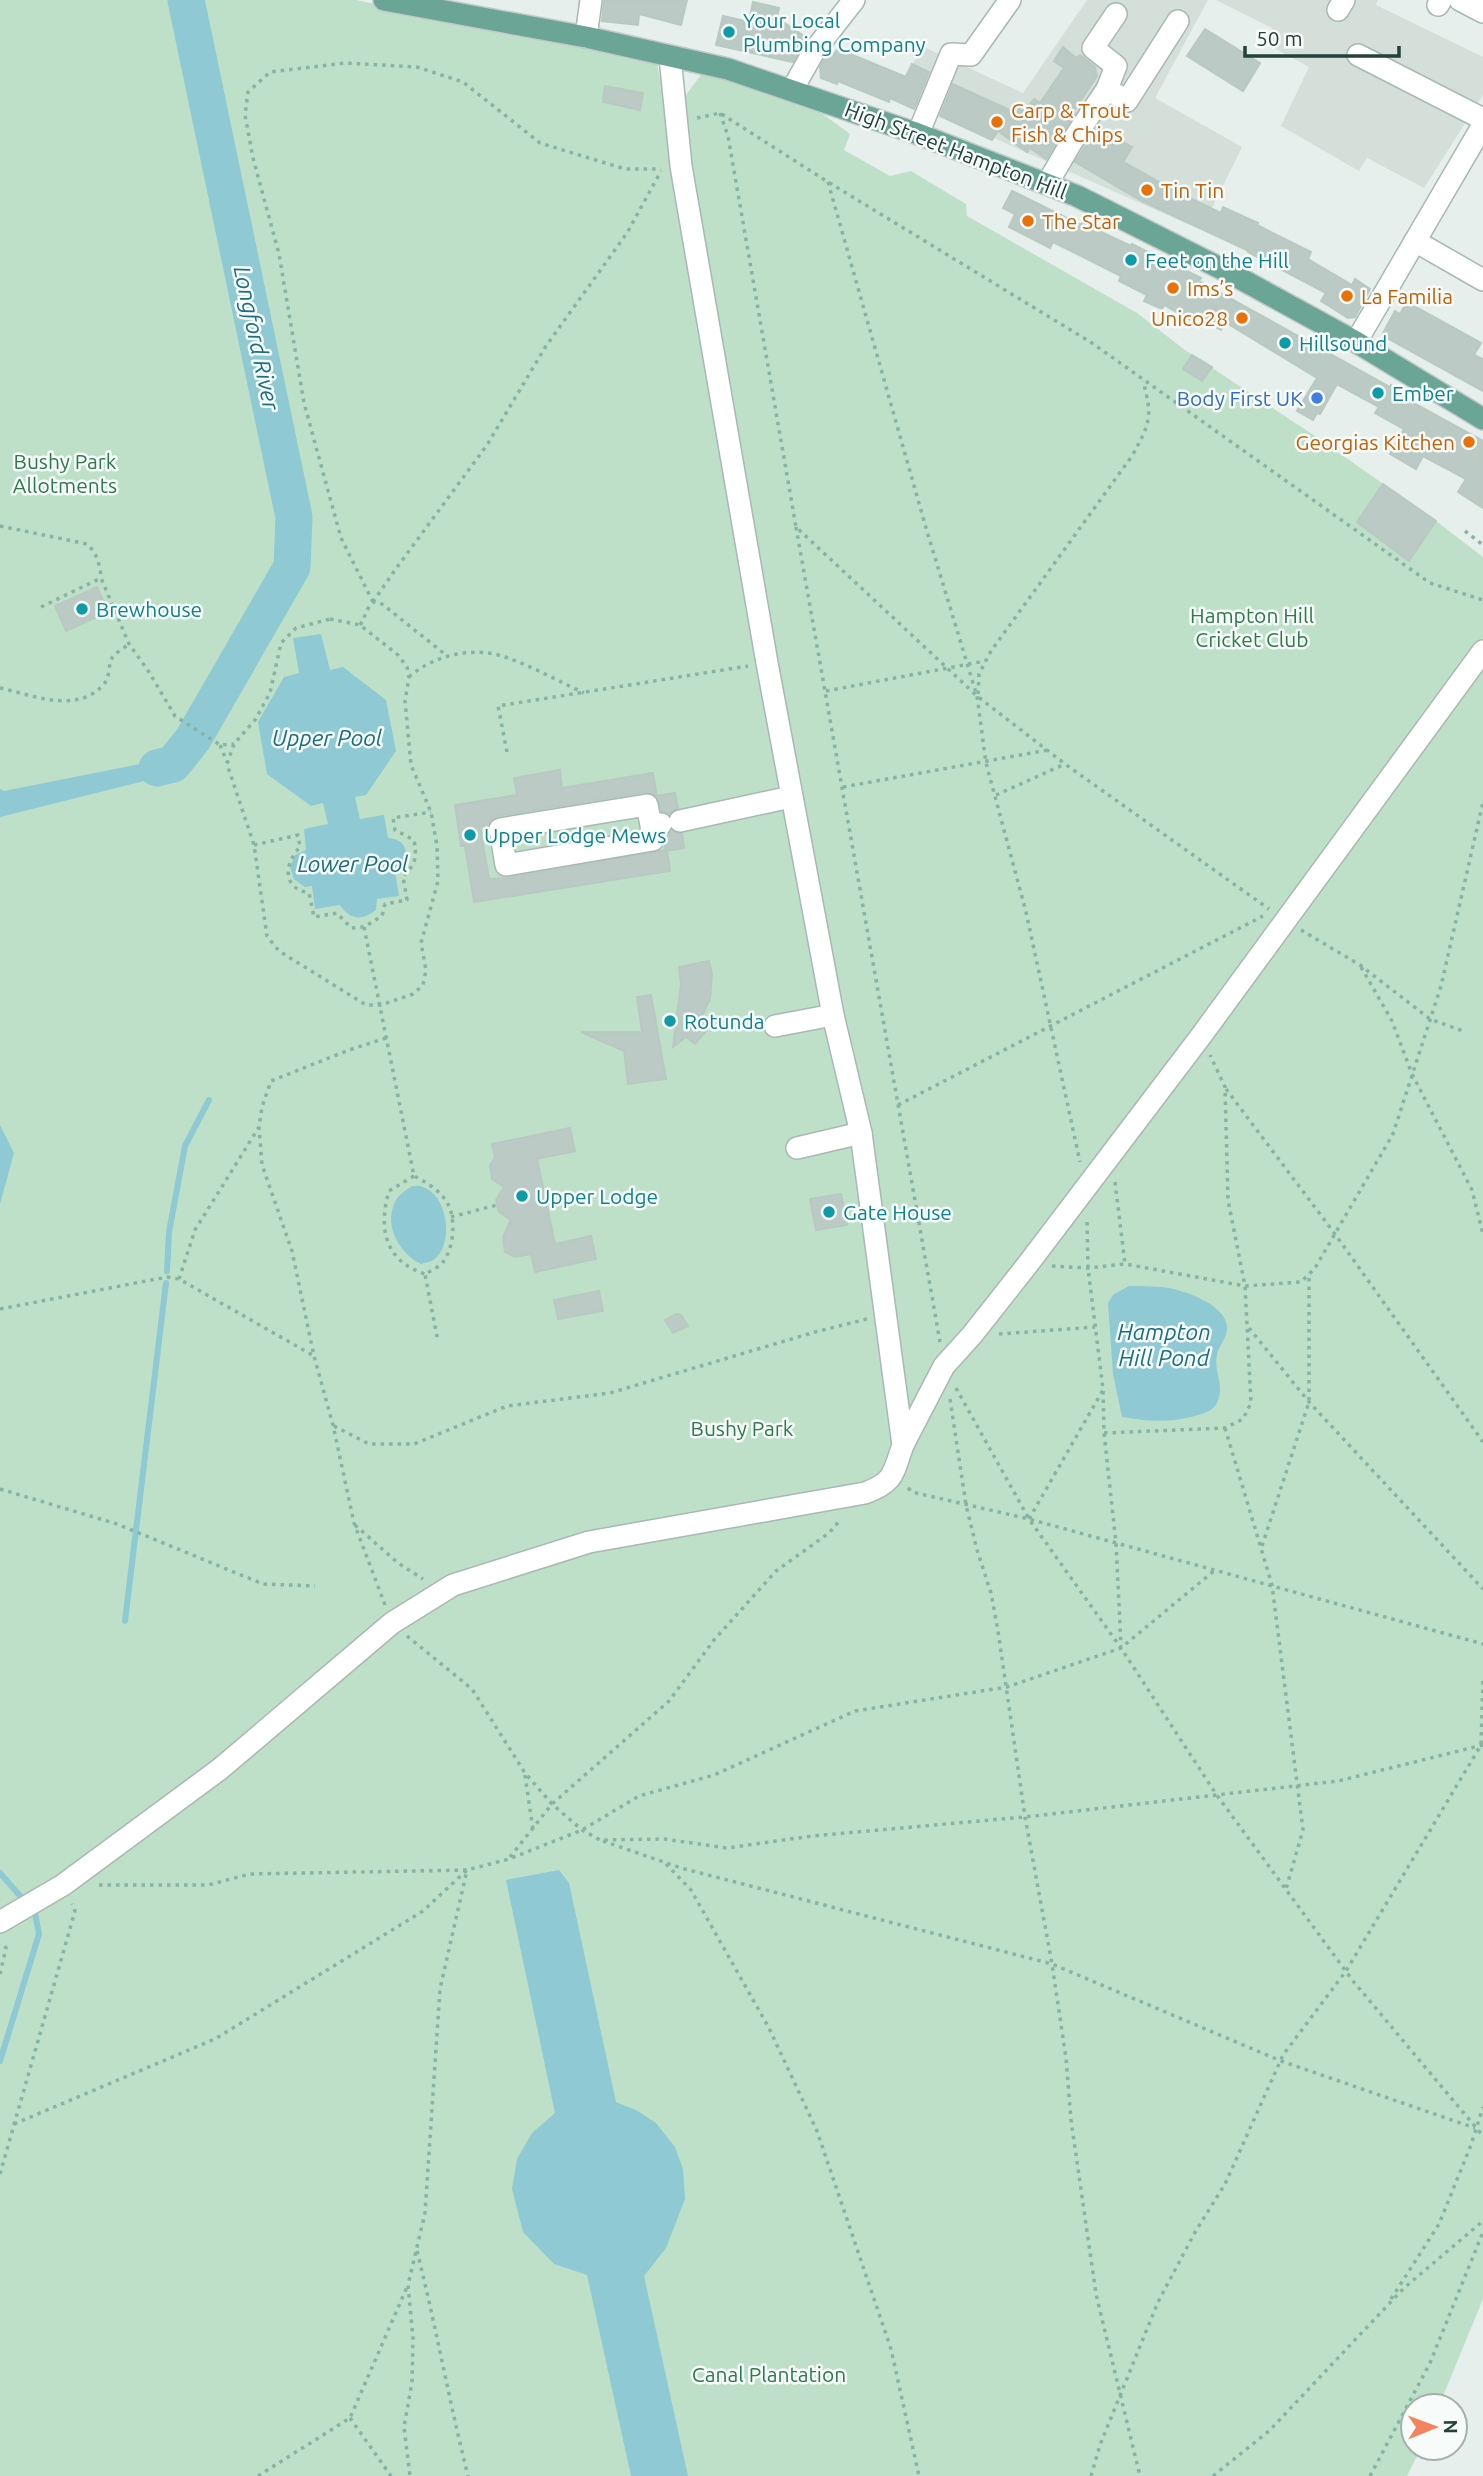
<svg xmlns="http://www.w3.org/2000/svg" width="1483" height="2476" font-family="Ubuntu,sans-serif">
  <style>
    .built { fill: #d4dfda }
    .green { fill: #bfe0c8 }
    .water { fill: #8ec9d4 }
    .lines { fill: none; stroke-linecap: round; stroke-linejoin: round }
    .stream { stroke: #8ec9d4; stroke-width: 6 }
    .river { stroke: #8ec9d4; stroke-width: 37 }
    .building { fill: #bbcac4; stroke: #b8c9c2; stroke-width: 2 }
    .minor-casing { stroke: #a8b8b2; stroke-width: 24 }
    .major-casing { stroke: #c2cac8; stroke-width: 24 }
    .path { stroke: #86b3a5; stroke-width: 3.5; stroke-dasharray: 3.5 5; stroke-linecap: butt }
    .minor { stroke: #fff; stroke-width: 21 }
    .major { stroke: #6aa596; stroke-width: 21 }
    .culture-dot { fill: #0f9aa8; stroke: #f7fbf9; stroke-width: 2.5 }
    .food-dot { fill: #e8710a; stroke: #f7fbf9; stroke-width: 2.5 }
    .shop-dot { fill: #3f7fe0; stroke: #f7fbf9; stroke-width: 2.5 }
    .labels { text-anchor: middle; dominant-baseline: central; stroke-width: 5; stroke-linejoin: round; paint-order: stroke }
    .culture-label { font-size: 21px; fill: #0d838f; stroke: #f7fbf9; text-anchor: start }
    .food-label { font-size: 21px; fill: #c56008; stroke: #f7fbf9; text-anchor: start }
    .street-label { font-size: 21px; fill: #24423a; stroke: #f7fbf9 }
    .shop-label { font-size: 21px; fill: #366cbe; stroke: #f7fbf9; text-anchor: end }
    .park-label { font-size: 21px; fill: #2d7a4b; stroke: #f7fbf9 }
    .water-label { font-size: 23px; font-style: italic; fill: #1c6f80; stroke: #f7fbf9 }
  </style>
  <rect width="100%" height="100%" fill="#e6efeb"/>
  <g class="built">
    <path d="M 1087,0 L 1208,0 L 1155,98 L 1242,147 L 1201,230 L 892,93 L 924,47 L 1023,93 Z"/>
    <path d="M 1216,0 L 1378,0 L 1376,5 L 1483,57 L 1483,95 L 1424,188 L 1367,158 L 1359,171 L 1281,126 L 1309,67 L 1265,43 L 1272,28 Z"/>
  </g>
  <path class="green" d="M 0,0 L 356,0 L 453,20 L 457,24 L 508,34 L 512,30 L 604,47 L 619,57 L 657,64 L 664,98 L 686,95 L 703,72 L 752,85 L 816,109 L 850,134 L 844,150 L 890,176 L 911,171 L 966,204 L 967,216 L 1137,313 L 1185,350 L 1315,436 L 1436,521 L 1483,557 L 1483,2299 L 1439,2406 L 1413,2406 L 1413,2448 L 1421,2448 L 1407,2476 L 0,2476 Z"/>
  <g class="water">
    <path d="M 321,634 L 330,670 L 343,667 L 386,700 L 396,751 L 366,795 L 355,797 L 360,819 L 384,815 L 388,838 C 406,839 409,852 404,867 L 395,871 L 399,896 L 377,899 L 376,910 C 361,921 350,920 340,905 L 315,909 L 312,886 L 305,887 L 294,879 L 290,867 L 295,855 L 306,850 L 304,829 L 328,824 L 323,803 L 311,806 L 267,774 L 258,722 L 284,677 L 299,673 L 293,638 Z"/>
    <path d="M 182,729 L 193,739 L 199,750 L 184,771 L 0,817 L 0,789 L 4,791 L 165,759 Z"/>
    <path d="M 0,1125 L 14,1153 L 0,1204 Z"/>
    <path d="M 412,1186 C 415,1186 419,1185 423,1187 C 447,1195 454,1241 436,1258 C 432,1262 427,1262 421,1264 C 398,1253 381,1221 398,1197 C 402,1193 407,1189 412,1186 Z"/>
    <path d="M 1129,1286 C 1140,1286 1151,1286 1162,1287 C 1181,1289 1224,1303 1227,1326 C 1228,1338 1219,1344 1217,1355 C 1214,1368 1221,1380 1220,1392 C 1218,1411 1206,1413 1191,1417 C 1165,1423 1148,1421 1122,1417 L 1113,1374 L 1108,1303 L 1113,1295 Z"/>
    <path d="M 559,1870 L 569,1883 L 616,2102 L 636,2110 L 656,2123 L 675,2147 L 683,2169 L 685,2199 L 666,2248 L 644,2276 L 688,2476 L 631,2476 L 587,2275 L 554,2264 L 523,2232 L 512,2189 L 517,2159 L 532,2133 L 555,2113 L 506,1880 Z"/>
  </g>
  <g class="lines">
    <g class="stream">
      <path d="M 167,1271 L 169,1232 L 185,1146 L 209,1100"/>
      <path d="M 125,1621 L 166,1283"/>
      <path d="M 0,1873 L 35,1913 L 39,1934 L 0,2061"/>
    </g>
    <path class="river" d="M 157,768 L 173,764 L 193,739 L 292,567 L 294,517 L 186,0"/>
  </g>
  <g class="building">
    <path d="M 604,0 L 687,0 L 681,25 L 639,14 L 638,25 L 602,21 Z"/>
    <path d="M 753,2 L 779,8 L 777,18 L 807,38 L 793,62 L 716,45 L 723,16 L 749,22 Z"/>
    <path d="M 1205,29 L 1260,63 L 1243,91 L 1187,56 Z"/>
    <path d="M 1063,47 L 1076,58 L 1080,55 L 1095,67 L 1097,76 L 1073,112 L 1075,113 L 1046,159 L 1030,148 L 1027,152 L 998,131 L 992,140 L 940,116 L 953,84 L 1014,112 L 1019,104 L 1026,109 L 1034,99 L 1040,103 L 1064,68 L 1054,61 Z"/>
    <path d="M 838,49 L 906,77 L 912,64 L 929,72 L 914,109 L 890,98 L 889,102 L 838,81 L 837,84 L 821,78 L 820,67 L 825,58 L 829,53 L 833,55 Z"/>
    <path d="M 605,86 L 643,93 L 640,110 L 603,102 Z"/>
    <path d="M 1098,127 L 1132,147 L 1123,162 L 1161,183 L 1160,184 L 1221,213 L 1223,207 L 1258,223 L 1257,225 L 1311,252 L 1308,259 L 1352,285 L 1355,279 L 1370,289 L 1355,317 L 1348,318 L 1321,301 L 1326,293 L 1248,252 L 1249,251 L 1142,201 L 1075,162 Z"/>
    <path d="M 1012,191 L 1081,225 L 1082,223 L 1131,246 L 1132,244 L 1201,278 L 1199,281 L 1390,387 L 1391,385 L 1411,396 L 1408,400 L 1483,441 L 1483,508 L 1458,492 L 1466,479 L 1423,456 L 1416,469 L 1390,454 L 1404,429 L 1375,413 L 1379,407 L 1337,384 L 1320,414 L 1317,413 L 1313,420 L 1297,411 L 1317,378 L 1225,322 L 1221,330 L 1197,317 L 1194,322 L 1164,305 L 1162,309 L 1144,301 L 1147,295 L 1119,281 L 1121,276 L 1053,242 L 1050,248 L 1009,227 L 1015,214 L 1003,208 Z"/>
    <path d="M 1407,302 L 1481,343 L 1474,355 L 1483,359 L 1483,391 L 1382,335 L 1395,311 L 1400,314 Z"/>
    <path d="M 1192,355 L 1212,367 L 1202,381 L 1183,369 Z"/>
    <path d="M 1383,484 L 1436,521 L 1409,561 L 1357,522 Z"/>
    <path d="M 97,587 L 108,612 L 66,631 L 55,606 Z"/>
    <path d="M 560,770 L 562,788 L 653,773 L 657,796 L 675,793 L 678,808 L 669,814 L 662,811 L 656,796 L 645,792 L 497,816 L 491,819 L 487,826 L 480,827 L 489,879 L 508,878 L 667,850 L 670,871 L 474,902 L 465,846 L 461,846 L 455,805 L 517,795 L 514,778 Z"/>
    <path d="M 672,831 L 682,834 L 684,848 L 665,851 L 666,836 Z"/>
    <path d="M 709,961 L 712,974 L 710,999 L 699,1022 L 707,1030 L 695,1044 L 686,1037 L 673,1047 L 681,984 L 679,967 Z"/>
    <path d="M 651,995 L 666,1079 L 628,1084 L 624,1051 L 581,1032 L 642,1032 L 637,997 Z"/>
    <path d="M 570,1128 L 575,1151 L 537,1159 L 555,1244 L 591,1236 L 596,1259 L 535,1272 L 531,1254 L 515,1257 L 505,1252 L 503,1237 L 511,1220 L 499,1212 L 497,1205 L 496,1200 L 504,1187 L 492,1179 L 490,1165 L 495,1158 L 492,1144 Z"/>
    <path d="M 841,1194 L 847,1225 L 816,1230 L 810,1199 Z"/>
    <path d="M 599,1291 L 603,1311 L 558,1319 L 554,1300 Z"/>
    <path d="M 676,1314 L 681,1315 L 688,1326 L 673,1333 L 665,1320 Z"/>
  </g>
  <g class="lines">
    <defs>
      <g id="minor">
        <path d="M 1460,0 L 1483,12"/>
        <path d="M 1438,5 L 1441,0"/>
        <path d="M 1338,10 L 1344,0"/>
        <path d="M 586,37 L 591,0"/>
        <path d="M 1358,55 L 1483,119"/>
        <path d="M 670,57 L 681,166 L 767,663 L 833,1015 L 861,1133 L 797,1148"/>
        <path d="M 1107,89 L 1116,66 L 1093,48 L 1116,14"/>
        <path d="M 792,90 L 814,51 L 854,0"/>
        <path d="M 918,134 L 951,54 L 971,55 L 1010,0"/>
        <path d="M 1047,184 L 1071,143 L 1107,89 L 1127,101 L 1178,21"/>
        <path d="M 1415,241 L 1483,280"/>
        <path d="M 1356,342 L 1483,125"/>
        <path d="M 680,821 L 791,797"/>
        <path d="M 651,825 L 647,805 L 500,829 L 506,865 L 653,840 L 651,825 L 661,824"/>
        <path d="M 775,1026 L 833,1015"/>
        <path d="M 903,1445 L 944,1366 L 972,1335 L 1028,1264 L 1201,1036 L 1483,651"/>
        <path d="M 0,1922 L 63,1885 L 220,1769 L 392,1623 L 453,1585 L 589,1542 L 865,1493 C 895,1482 893,1473 903,1445 L 861,1133"/>
      </g>
      <path id="major" d="M 384,0 L 586,37 L 728,69 L 918,134 L 1077,196 L 1103,209 L 1230,273 L 1356,342 L 1483,419"/>
    </defs>
    <use href="#minor" class="minor-casing"/>
    <use href="#major" class="major-casing"/>
    <g class="path">
      <path d="M 720,113 L 728,136 L 796,527 L 977,696 L 1065,764 L 1269,909"/>
      <path d="M 697,118 L 720,113 L 828,182 L 1092,343 L 1430,583 L 1483,600"/>
      <path d="M 828,182 L 926,528 L 977,696 L 986,763 L 1026,912 L 1080,1162"/>
      <path d="M 0,526 L 87,544 C 97,553 100,565 101,578"/>
      <path d="M 796,527 L 940,1342"/>
      <path d="M 1465,531 L 1483,545"/>
      <path d="M 373,602 L 341,538 L 304,403 L 279,254 L 253,158 L 245,115 L 248,92 L 270,72 L 345,63 L 417,67 L 463,82 L 540,143 L 625,169 L 661,169"/>
      <path d="M 373,602 L 395,570 L 487,445 L 546,346 L 627,233 L 661,171"/>
      <path d="M 41,607 L 101,578 L 129,644 L 149,672 L 175,716 L 220,745 L 234,744"/>
      <path d="M 330,619 L 360,625 L 398,655 L 407,667 L 409,677 L 405,701 L 411,765 L 431,812 L 437,846 L 438,881 L 421,943 L 426,970 L 423,985 L 413,994 L 381,1005 L 366,1005 L 279,951 L 267,936 L 254,845 L 227,764 L 234,744 L 255,720 L 270,693 L 281,643 L 296,628 Z"/>
      <path d="M 360,625 C 366,617 364,612 373,602 L 382,604 L 446,655"/>
      <path d="M 409,677 C 433,655 474,646 505,657 C 532,666 558,681 584,693"/>
      <path d="M 0,688 C 33,695 77,715 104,684 C 110,677 108,666 112,658 C 115,653 124,648 129,644"/>
      <path d="M 826,691 L 985,661"/>
      <path d="M 978,694 L 979,674 L 991,651 L 1132,456 C 1150,423 1153,418 1143,381"/>
      <path d="M 220,745 L 227,762"/>
      <path d="M 507,752 L 498,706 L 748,666"/>
      <path d="M 843,787 L 1048,750"/>
      <path d="M 996,795 L 1065,764"/>
      <path d="M 254,845 L 298,835 L 300,847 C 284,864 282,888 309,893 L 314,917 L 337,913 L 351,928 L 364,927 L 382,916 L 385,904 L 407,900 L 403,876 C 416,865 417,856 414,840 L 395,830 L 393,818 L 431,812"/>
      <path d="M 364,927 L 414,1176 C 426,1182 441,1191 448,1204 C 456,1219 454,1248 443,1262 C 439,1267 431,1271 425,1274 L 438,1342"/>
      <path d="M 1301,930 L 1360,965 L 1430,1019 L 1463,1031"/>
      <path d="M 1361,967 L 1392,1021 L 1412,1074 L 1472,1190 L 1483,1234"/>
      <path d="M 1226,1089 L 1335,1234 L 1483,1442"/>
      <path d="M 898,1105 L 1263,916"/>
      <path d="M 414,1176 L 389,1191 C 378,1229 385,1261 425,1274"/>
      <path d="M 1115,1182 L 1125,1264"/>
      <path d="M 451,1217 L 497,1205"/>
      <path d="M 1087,1222 L 1088,1268 L 1103,1389 L 1104,1433 L 1116,1543 L 1121,1646"/>
      <path d="M 1052,1266 L 1088,1268 L 1125,1264 L 1245,1286 L 1301,1282 L 1315,1268 L 1393,1134 L 1441,986 L 1483,802"/>
      <path d="M 179,1279 L 195,1230 L 259,1127"/>
      <path d="M 0,1309 L 167,1277 L 179,1279 L 314,1356"/>
      <path d="M 1249,1328 L 1309,1402 L 1483,1589"/>
      <path d="M 999,1334 L 1095,1327"/>
      <path d="M 956,1388 L 1029,1519 L 1121,1648 L 1216,1794 L 1353,1981 L 1483,2136"/>
      <path d="M 950,1399 L 966,1505 L 977,1550 L 991,1593 L 998,1631 L 1025,1817 L 1052,1964 L 1066,2058 L 1071,2120 L 1096,2294 L 1140,2476"/>
      <path d="M 334,1426 L 369,1444 L 414,1444 L 507,1406 L 610,1393 L 815,1332 L 867,1319"/>
      <path d="M 1225,1428 L 1272,1585 L 1303,1830 L 1286,1889"/>
      <path d="M 1104,1433 L 1225,1428 L 1243,1419 L 1251,1403 L 1245,1286 L 1228,1200 L 1225,1087 L 1210,1055"/>
      <path d="M 908,1488 L 912,1492 L 1029,1519 L 1483,1644"/>
      <path d="M 0,1489 L 117,1524 L 263,1584 L 315,1586"/>
      <path d="M 1029,1519 L 1103,1390"/>
      <path d="M 355,1525 L 398,1563 L 423,1579"/>
      <path d="M 1262,1546 L 1309,1402 L 1309,1275"/>
      <path d="M 385,1605 L 354,1523 L 333,1425 L 314,1356 L 292,1251 L 262,1165 L 259,1127 L 262,1107 L 271,1081 L 349,1050 L 386,1038"/>
      <path d="M 407,1636 L 472,1689 L 525,1773 L 552,1804 L 582,1830 L 600,1840 L 664,1839 L 727,1848 L 812,1836 L 1025,1817 L 1338,1781 L 1483,1745"/>
      <path d="M 525,1775 L 533,1830"/>
      <path d="M 603,1841 L 681,1868 L 1052,1964 L 1281,2061 L 1475,2128"/>
      <path d="M 510,1857 L 552,1804 L 669,1701 L 714,1640 L 776,1571 L 829,1533 L 841,1519"/>
      <path d="M 666,1864 L 691,1890 L 769,2028 L 817,2131 L 891,2349 L 919,2476"/>
      <path d="M 99,1885 L 208,1885 L 250,1874 L 467,1870 L 440,1989 L 425,2213 L 408,2285 L 413,2338 L 412,2382 L 404,2427 L 410,2476"/>
      <path d="M 0,1974 L 6,1948 L 3,1943"/>
      <path d="M 14,2124 L 215,2039 L 423,1911 L 467,1870 L 509,1859 L 582,1830 L 639,1796 L 714,1775 L 855,1711 L 1007,1687 L 1121,1648 L 1215,1570"/>
      <path d="M 0,2174 L 75,1911 L 72,1904"/>
      <path d="M 417,2251 C 436,2326 449,2401 468,2476"/>
      <path d="M 1391,2299 L 1439,2224 L 1471,2145 L 1483,2107"/>
      <path d="M 350,2418 L 391,2476"/>
      <path d="M 258,2476 L 350,2418 L 407,2287"/>
      <path d="M 1091,2476 L 1100,2445 L 1158,2302 L 1194,2234 L 1225,2184 L 1283,2055 L 1346,1971 L 1481,1745 L 1483,1679"/>
      <path d="M 1213,2476 L 1269,2431 L 1404,2288 L 1483,2221"/>
      <path d="M 1370,2476 L 1430,2363 L 1483,2232"/>
    </g>
    <use href="#minor" class="minor"/>
    <use href="#major" class="major"/>
  </g>
  <g class="culture-dot">
    <circle cx="729" cy="32" r="7"/>
    <circle cx="1131" cy="260" r="7"/>
    <circle cx="1285" cy="343" r="7"/>
    <circle cx="1378" cy="393" r="7"/>
    <circle cx="82" cy="609" r="7"/>
    <circle cx="470" cy="835" r="7"/>
    <circle cx="670" cy="1021" r="7"/>
    <circle cx="522" cy="1196" r="7"/>
    <circle cx="829" cy="1212" r="7"/>
  </g>
  <g class="food-dot">
    <circle cx="997" cy="122" r="7"/>
    <circle cx="1147" cy="190" r="7"/>
    <circle cx="1028" cy="221" r="7"/>
    <circle cx="1173" cy="288" r="7"/>
    <circle cx="1347" cy="296" r="7"/>
    <circle cx="1242" cy="318" r="7"/>
    <circle cx="1469" cy="442" r="7"/>
  </g>
  <circle class="shop-dot" cx="1317" cy="398" r="7"/>
  <g class="labels">
    <g class="culture-label">
      <text x="743" y="20">Your Local<tspan x="743" dy="24">Plumbing Company</tspan></text>
      <text x="1145" y="260">Feet on the Hill</text>
      <text x="1299" y="343">Hillsound</text>
      <text x="1392" y="393">Ember</text>
      <text x="96" y="609">Brewhouse</text>
      <text x="484" y="835">Upper Lodge Mews</text>
      <text x="684" y="1021">Rotunda</text>
      <text x="536" y="1196">Upper Lodge</text>
      <text x="843" y="1212">Gate House</text>
    </g>
    <g class="food-label">
      <text x="1011" y="110">Carp &amp; Trout<tspan x="1011" dy="24">Fish &amp; Chips</tspan></text>
      <text x="1161" y="190">Tin Tin</text>
      <text x="1042" y="221">The Star</text>
      <text x="1187" y="288">Ims’s</text>
      <text x="1361" y="296">La Familia</text>
      <text x="1228" y="318" text-anchor="end">Unico28</text>
      <text x="1455" y="442" text-anchor="end">Georgias Kitchen</text>
    </g>
    <g class="street-label">
      <text transform="translate(956 150) rotate(21)">High Street Hampton Hill</text>
    </g>
    <g class="shop-label">
      <text x="1303" y="398">Body First UK</text>
    </g>
    <g class="park-label">
      <text x="65" y="461">Bushy Park<tspan x="65" dy="24">Allotments</tspan></text>
      <text x="1252" y="615">Hampton Hill<tspan x="1252" dy="24">Cricket Club</tspan></text>
      <text x="742" y="1428">Bushy Park</text>
      <text x="769" y="2374">Canal Plantation</text>
    </g>
    <g class="water-label">
      <text transform="translate(257 338) rotate(78)">Longford River</text>
      <text x="327" y="737">Upper Pool</text>
      <text x="353" y="863">Lower Pool</text>
      <text x="1164" y="1331">Hampton<tspan x="1164" dy="26">Hill Pond</tspan></text>
    </g>
  </g>
  <g transform="translate(1434 2427) rotate(89)"><circle r="33" fill="#f7fbf9" stroke="#a3b1ad" stroke-width="2"/>
  <path d="M0-5L12 26L0 18L-12 26Z" fill="#f4845f"/>
  <text y="-10" font-size="19" font-weight="bold" text-anchor="middle" fill="#24423a">N</text>
  </g>
  <path d="M1245 46v10h154v-10" fill="none" stroke="#24423a" stroke-width="3.5"/>
  <text x="1256" y="46" font-size="21" fill="#24423a" stroke="#f7fbf9" stroke-width="5" paint-order="stroke">50 m</text>
</svg>
